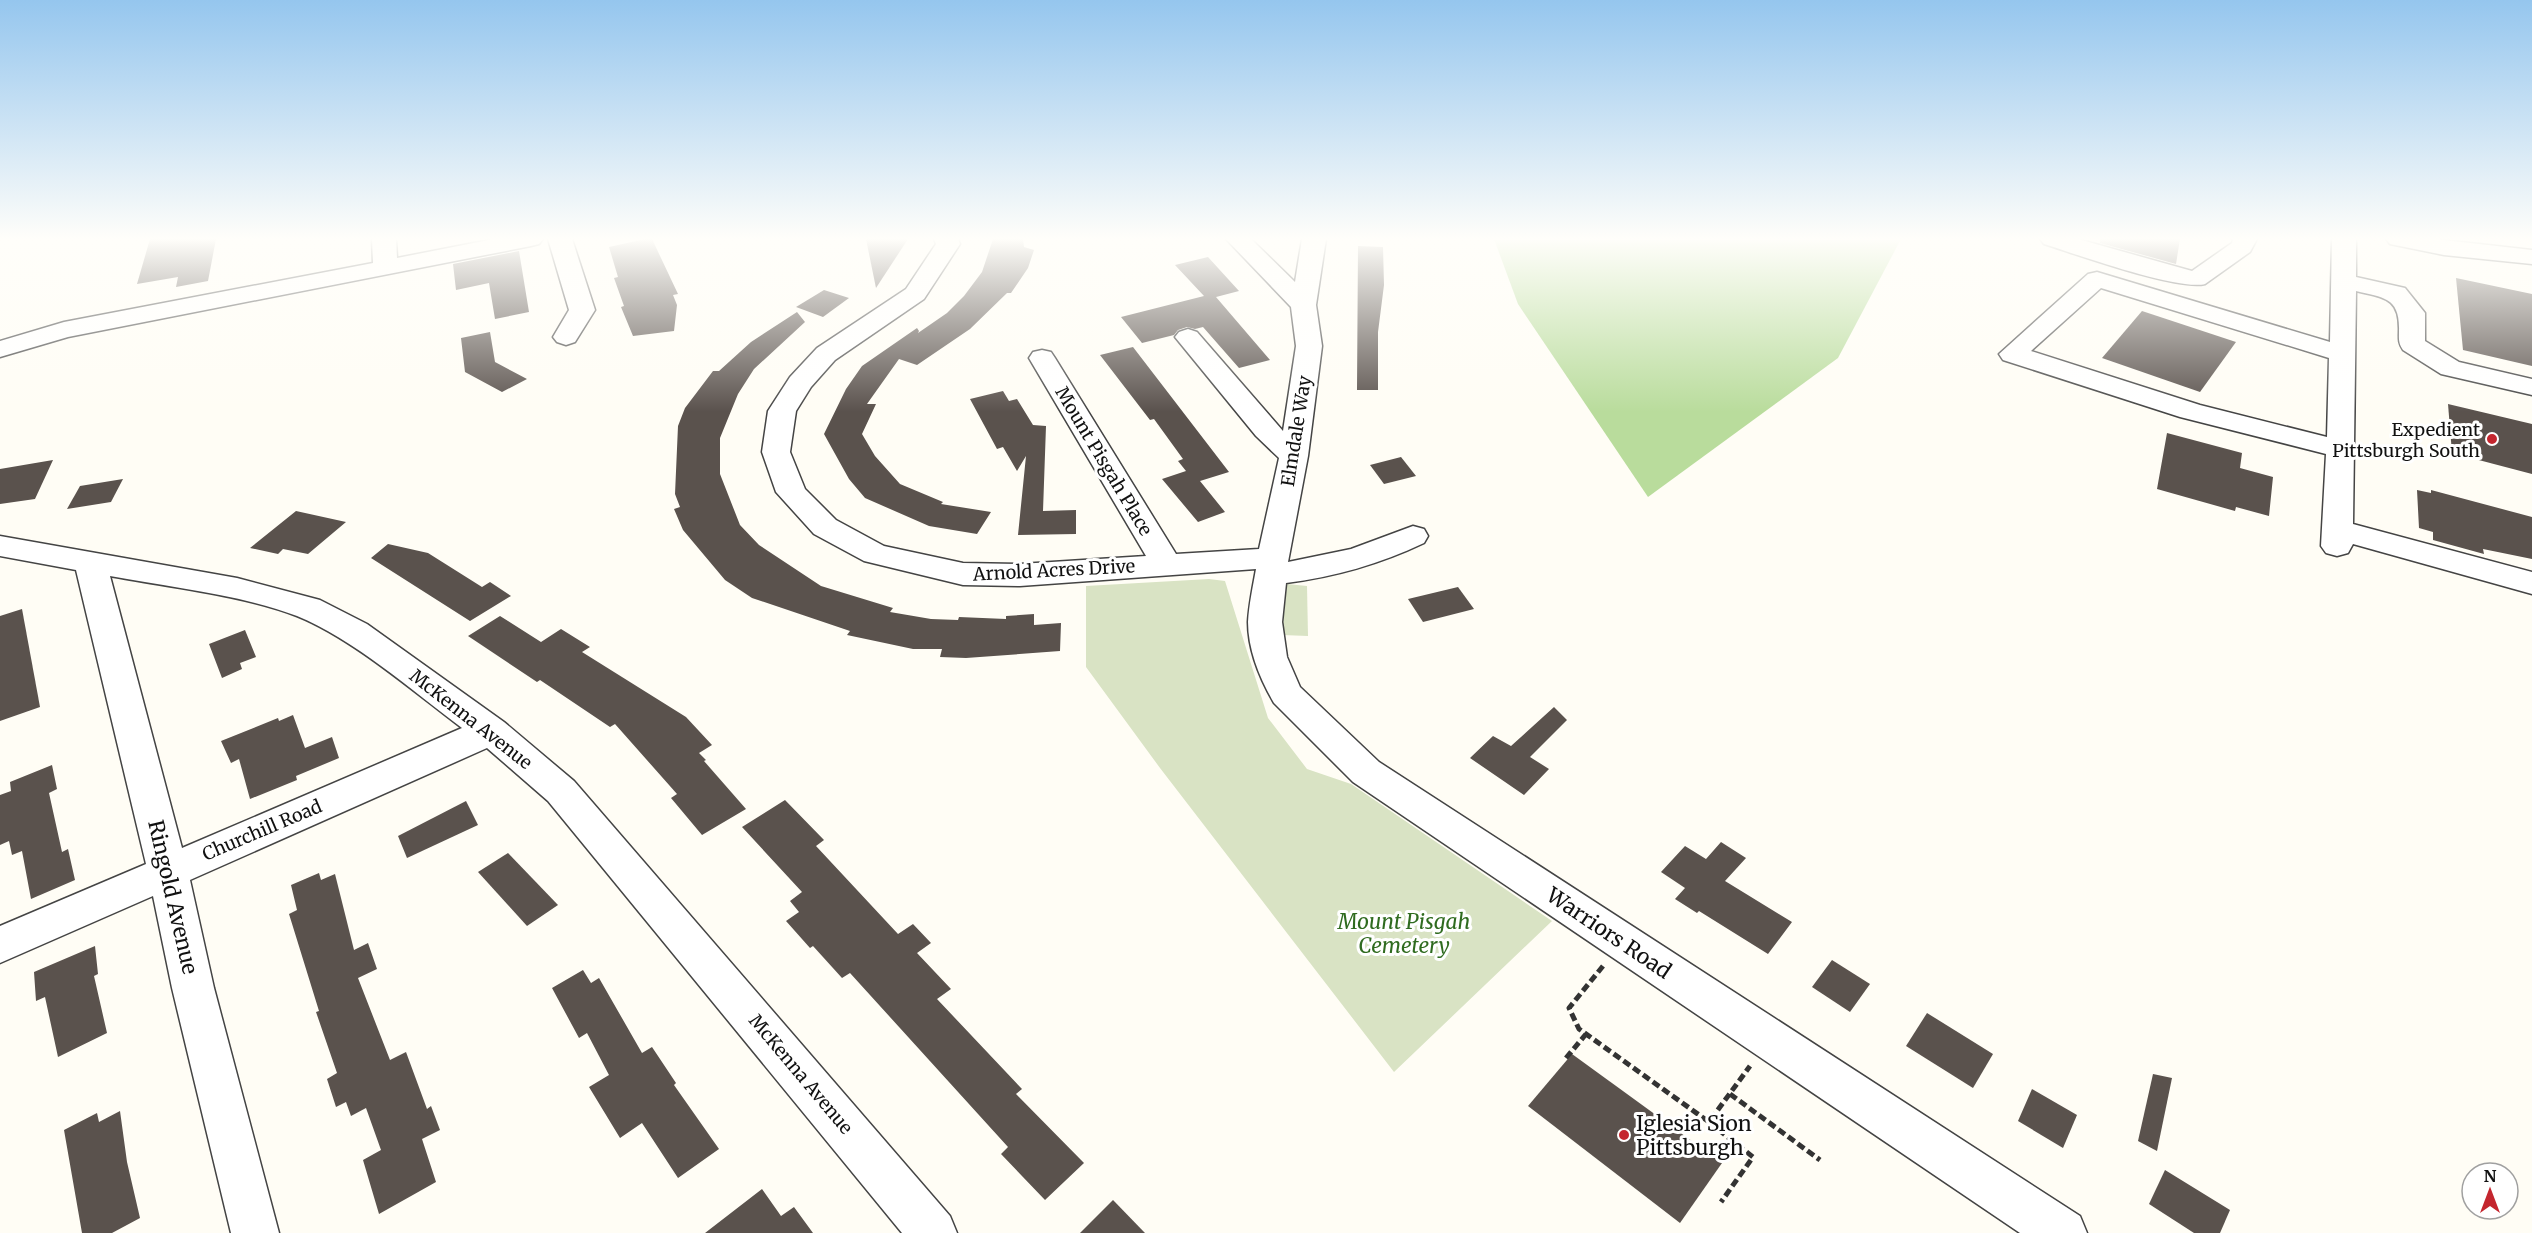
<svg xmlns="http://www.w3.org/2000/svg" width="2532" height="1233" font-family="Merriweather,serif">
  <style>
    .forest { fill: #b9dc9c }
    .cemetery { fill: #d9e3c4 }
    .building { fill: #5a524d }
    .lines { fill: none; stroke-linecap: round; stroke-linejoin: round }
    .minor-casing { stroke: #444; stroke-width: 3 }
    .path { stroke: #333; stroke-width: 5; stroke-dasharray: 8 4; stroke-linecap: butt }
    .minor { fill: #fff; fill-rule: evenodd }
    .poi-dot { fill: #c4262e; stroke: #fff; stroke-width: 2 }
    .labels { text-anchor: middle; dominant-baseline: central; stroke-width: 6; stroke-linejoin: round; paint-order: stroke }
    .poi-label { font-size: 18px; fill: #111; stroke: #fff; text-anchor: end }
    .street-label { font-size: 18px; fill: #111; stroke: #fff }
    .near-street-label { font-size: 21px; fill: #111; stroke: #fff }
    .near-park-label { font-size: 21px; font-style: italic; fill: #2f6b1f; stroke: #fff }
    .near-poi-label { font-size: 21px; fill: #111; stroke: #fff; text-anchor: start }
  </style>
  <rect width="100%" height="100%" fill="#fffdf5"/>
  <path class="forest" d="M 1494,239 L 1901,239 L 1838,358 L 1648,497 L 1518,304 Z"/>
  <g class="cemetery">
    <path d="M 1209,579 L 1225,581 L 1268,718 L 1307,769 L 1351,784 L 1552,921 L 1394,1072 L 1160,768 L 1086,667 L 1086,586 Z"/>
    <path d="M 1287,584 L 1307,586 L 1308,636 L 1282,635 Z"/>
  </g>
  <g class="building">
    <path d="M 150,239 L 216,239 L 208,281 L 176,287 L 178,277 L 137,284 Z"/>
    <path d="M 645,239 L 652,239 L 678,294 L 673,295 L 677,305 L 674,331 L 633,336 L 621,307 L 624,306 L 614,278 L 618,277 L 609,247 Z"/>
    <path d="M 866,239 L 908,239 L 876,288 Z"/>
    <path d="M 993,239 L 1023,239 L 1024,247 L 1034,250 L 1028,268 L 1011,293 L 1007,293 L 970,329 L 917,365 L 899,359 L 867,404 L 876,404 L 862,434 L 875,456 L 900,484 L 943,502 L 941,504 L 991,512 L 977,534 L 929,526 L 865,498 L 849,479 L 824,434 L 846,389 L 862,366 L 917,328 L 919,331 L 918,333 L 947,313 L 964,296 L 982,272 Z"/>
    <path d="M 2100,239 L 2180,239 L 2176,264 L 2100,243 Z"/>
    <path d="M 1358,246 L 1383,247 L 1384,285 L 1378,332 L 1378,390 L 1357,390 Z"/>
    <path d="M 519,251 L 529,312 L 495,319 L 489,283 L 456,290 L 453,264 Z"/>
    <path d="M 1208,257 L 1239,291 L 1216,297 L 1270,360 L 1239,368 L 1203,327 L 1195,329 L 1187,327 L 1178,330 L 1174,335 L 1142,343 L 1121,317 L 1204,296 L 1175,265 Z"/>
    <path d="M 2456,278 L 2532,294 L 2532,366 L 2463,350 Z"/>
    <path d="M 824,290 L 849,298 L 823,317 L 796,307 Z"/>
    <path d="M 2142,311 L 2236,342 L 2200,392 L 2102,358 Z"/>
    <path d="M 797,312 L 805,322 L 754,369 L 738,394 L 720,438 L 720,474 L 740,525 L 759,545 L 821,586 L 893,608 L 890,612 L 931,619 L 958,620 L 959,617 L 1006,619 L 1006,616 L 1034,614 L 1034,625 L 1061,623 L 1060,651 L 966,658 L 940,657 L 942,649 L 913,649 L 847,635 L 850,631 L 752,598 L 725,580 L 683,530 L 674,509 L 680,507 L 675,494 L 678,426 L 685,408 L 713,371 L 719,371 L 751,342 Z"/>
    <path d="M 490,332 L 495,362 L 527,379 L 502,392 L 465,372 L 461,338 Z"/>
    <path d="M 1133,347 L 1229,472 L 1200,481 L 1225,512 L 1198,522 L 1162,479 L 1186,471 L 1178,461 L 1183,459 L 1154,419 L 1150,420 L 1100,355 Z"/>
    <path d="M 1003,391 L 1009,401 L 1017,399 L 1033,425 L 1046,426 L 1043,511 L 1076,510 L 1076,534 L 1018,535 L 1026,456 L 1017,471 L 1003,447 L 997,449 L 970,399 Z"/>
    <path d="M 2448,404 L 2532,424 L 2532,474 L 2452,453 Z"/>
    <path d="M 2167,433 L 2242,453 L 2240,468 L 2273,477 L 2269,516 L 2236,507 L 2235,511 L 2157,489 Z"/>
    <path d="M 1401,457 L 1416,476 L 1384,484 L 1370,465 Z"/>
    <path d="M 53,460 L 35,499 L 0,504 L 0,469 Z"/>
    <path d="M 123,479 L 111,502 L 67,509 L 80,486 Z"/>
    <path d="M 2417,490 L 2431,493 L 2431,490 L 2532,517 L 2532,559 L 2483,549 L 2484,554 L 2433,540 L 2433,532 L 2419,528 Z"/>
    <path d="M 296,511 L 346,522 L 308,554 L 283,549 L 278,554 L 250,548 Z"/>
    <path d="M 388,544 L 428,553 L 482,587 L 490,582 L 511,596 L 470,621 L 371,558 Z"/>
    <path d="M 1458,587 L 1474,609 L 1423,622 L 1408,599 Z"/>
    <path d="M 22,609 L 40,707 L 0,721 L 0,616 Z"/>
    <path d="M 500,616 L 541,642 L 561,629 L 590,647 L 582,652 L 686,717 L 712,745 L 699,753 L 706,760 L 704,761 L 746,809 L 702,835 L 671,798 L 677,794 L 615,724 L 610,727 L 540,680 L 537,682 L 468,636 Z"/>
    <path d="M 245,630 L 256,657 L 240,663 L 242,669 L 222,678 L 209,644 Z"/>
    <path d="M 1554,707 L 1567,720 L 1530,757 L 1549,769 L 1524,795 L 1470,758 L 1493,736 L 1511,746 Z"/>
    <path d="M 293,715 L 305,748 L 332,737 L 339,758 L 296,776 L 297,780 L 250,799 L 239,759 L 231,763 L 221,741 L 278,718 L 279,721 Z"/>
    <path d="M 52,765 L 57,789 L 49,793 L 62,852 L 68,849 L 75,880 L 31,899 L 22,851 L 12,855 L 9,841 L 0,845 L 0,795 L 11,791 L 10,782 Z"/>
    <path d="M 785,800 L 824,840 L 816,846 L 898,934 L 913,924 L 931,943 L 917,953 L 951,989 L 937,999 L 1022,1089 L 1016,1094 L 1084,1163 L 1045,1200 L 1001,1154 L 1008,1147 L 850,973 L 842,978 L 813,946 L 810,948 L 786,921 L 799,912 L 790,901 L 802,892 L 742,827 Z"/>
    <path d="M 466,801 L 478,825 L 407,858 L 398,836 Z"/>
    <path d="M 1721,842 L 1746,858 L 1725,881 L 1792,922 L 1768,954 L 1699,911 L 1697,913 L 1675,899 L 1685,888 L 1661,872 L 1685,846 L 1706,859 Z"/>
    <path d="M 508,853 L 558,905 L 527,926 L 478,872 Z"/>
    <path d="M 319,873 L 321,880 L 335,874 L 354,950 L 368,943 L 377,969 L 358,978 L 390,1060 L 406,1052 L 427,1109 L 431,1106 L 440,1130 L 422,1139 L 436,1182 L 379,1214 L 363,1160 L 381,1150 L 366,1108 L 351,1116 L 346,1102 L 336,1107 L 327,1079 L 337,1073 L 316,1012 L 319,1011 L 289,914 L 297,910 L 291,885 Z"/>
    <path d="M 95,946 L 98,974 L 94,976 L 107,1033 L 58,1057 L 45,997 L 36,1001 L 34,972 Z"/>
    <path d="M 1832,960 L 1870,984 L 1850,1012 L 1812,987 Z"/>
    <path d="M 583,970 L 591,983 L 599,978 L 642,1053 L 652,1047 L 676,1083 L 674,1085 L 719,1149 L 678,1178 L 642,1123 L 620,1138 L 589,1087 L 609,1075 L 587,1033 L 579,1038 L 552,988 Z"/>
    <path d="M 1927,1013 L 1993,1054 L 1973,1088 L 1906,1046 Z"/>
    <path d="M 1572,1054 L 1722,1163 L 1680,1223 L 1528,1106 Z"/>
    <path d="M 2153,1074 L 2172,1078 L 2157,1151 L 2138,1141 Z"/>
    <path d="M 2032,1089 L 2077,1115 L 2063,1148 L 2018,1121 Z"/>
    <path d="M 120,1111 L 127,1162 L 140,1218 L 112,1233 L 82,1233 L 64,1130 L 97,1113 L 99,1122 Z"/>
    <path d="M 2165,1170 L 2230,1210 L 2220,1233 L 2194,1233 L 2149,1204 Z"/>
    <path d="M 762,1189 L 781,1216 L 794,1207 L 813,1233 L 705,1233 Z"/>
    <path d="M 1113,1200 L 1145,1233 L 1080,1233 Z"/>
  </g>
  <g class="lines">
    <defs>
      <g id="minor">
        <path d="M 372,239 L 396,239 L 397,258 L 494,239 L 543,239 L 539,244 L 531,246 L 68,337 L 0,357 L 0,341 L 64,322 L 373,263 Z"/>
        <path d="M 548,239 L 572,239 L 595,310 L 575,342 L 566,345 L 557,342 L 553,337 L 569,310 Z"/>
        <path d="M 934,239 L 958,239 L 960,244 L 924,299 L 835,360 L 811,387 L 796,411 L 790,452 L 805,489 L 836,520 L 884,546 L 963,563 L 1020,564 L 1146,556 L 1029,358 L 1033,352 L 1042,350 L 1051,352 L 1055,358 L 1176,554 L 1259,549 L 1279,458 L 1256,436 L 1175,337 L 1179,332 L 1188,329 L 1197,332 L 1283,431 L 1296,346 L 1291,307 L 1226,239 L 1251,239 L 1295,282 L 1302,239 L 1326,239 L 1316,305 L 1322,346 L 1308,456 L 1288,562 L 1351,549 L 1413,526 L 1424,529 L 1428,536 L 1424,543 C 1380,564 1334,577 1286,583 L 1282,622 L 1287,657 L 1300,687 L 1379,762 L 2080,1216 L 2087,1233 L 2020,1233 L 1353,782 L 1274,703 C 1260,679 1248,650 1248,622 C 1249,604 1253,586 1256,569 L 1020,586 L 963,585 L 864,561 L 814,534 L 776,492 L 762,452 L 768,411 L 790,377 L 817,348 L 906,289 L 936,244 Z"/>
        <path d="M 2040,239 L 2078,239 L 2192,271 L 2232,243 L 2233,239 L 2257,239 L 2250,252 L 2205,284 C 2178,291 2076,254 2044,244 Z"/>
        <path d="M 2332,239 L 2356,239 L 2356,277 L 2405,288 L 2425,313 L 2425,341 L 2459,362 L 2532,379 L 2532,395 L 2441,374 L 2403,350 C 2398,343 2399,338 2399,331 C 2400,297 2384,298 2356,291 L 2353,524 L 2532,572 L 2532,594 L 2353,544 L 2348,553 L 2337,556 L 2326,553 L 2321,546 L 2326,454 L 2180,417 L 2003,360 L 1999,354 L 2088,274 L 2097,272 L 2330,342 ZM 2101,288 L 2329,358 L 2327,437 L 2200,405 L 2031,351 Z"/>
        <path d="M 2386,239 L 2435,239 L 2532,250 L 2532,264 L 2444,255 L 2390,244 Z"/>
        <path d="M 0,536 L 237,578 L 320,600 L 367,624 L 504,722 L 574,781 L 950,1216 L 957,1233 L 902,1233 L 548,801 L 487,748 L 190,880 L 214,988 L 279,1233 L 231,1233 L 172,988 L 153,896 L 0,963 L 0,926 L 146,864 L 76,570 L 0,556 ZM 110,576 C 168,587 243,595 297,616 C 352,638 414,692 462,728 L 182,848 Z"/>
      </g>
    </defs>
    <use href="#minor" class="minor-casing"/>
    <g class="path">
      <path d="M 1603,966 L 1569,1008 L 1579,1029 L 1709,1122 L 1750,1066"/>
      <path d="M 1566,1058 L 1586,1034"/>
      <path d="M 1730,1094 L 1820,1160"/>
      <path d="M 1709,1122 L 1753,1157 L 1721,1202"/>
    </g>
    <use href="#minor" class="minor"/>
  </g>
  <linearGradient id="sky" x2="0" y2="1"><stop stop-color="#95c6ee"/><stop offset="0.58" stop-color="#fffefa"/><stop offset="1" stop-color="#fffefa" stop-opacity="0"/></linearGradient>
  <rect width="2532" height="412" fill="url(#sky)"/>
  <g class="poi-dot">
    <circle cx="2492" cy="439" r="6"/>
    <circle cx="1624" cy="1135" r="6"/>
  </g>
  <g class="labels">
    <g class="poi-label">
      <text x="2480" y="429">Expedient<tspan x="2480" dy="21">Pittsburgh South</tspan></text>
    </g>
    <g class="street-label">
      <text transform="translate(1296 431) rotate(-81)">Elmdale Way</text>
      <text transform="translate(1104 461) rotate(59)">Mount Pisgah Place</text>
      <text transform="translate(1054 570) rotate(-3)">Arnold Acres Drive</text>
      <text transform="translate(471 719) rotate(38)">McKenna Avenue</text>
      <text transform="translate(262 830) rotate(-23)">Churchill Road</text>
      <text transform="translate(801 1074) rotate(50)">McKenna Avenue</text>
    </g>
    <g class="near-street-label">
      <text transform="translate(173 897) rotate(77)">Ringold Avenue</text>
      <text transform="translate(1609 933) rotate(34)">Warriors Road</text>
    </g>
    <g class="near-park-label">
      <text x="1404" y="921">Mount Pisgah<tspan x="1404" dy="24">Cemetery</tspan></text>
    </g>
    <g class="near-poi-label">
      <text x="1636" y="1123">Iglesia Sion<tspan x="1636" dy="24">Pittsburgh</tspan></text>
    </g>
  </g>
  <g transform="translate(2490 1191)"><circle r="28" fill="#ffffff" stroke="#a0a0a0" stroke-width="1.5"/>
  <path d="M0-4.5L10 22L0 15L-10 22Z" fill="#c4262e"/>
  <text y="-9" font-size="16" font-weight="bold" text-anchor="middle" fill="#111111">N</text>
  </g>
</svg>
